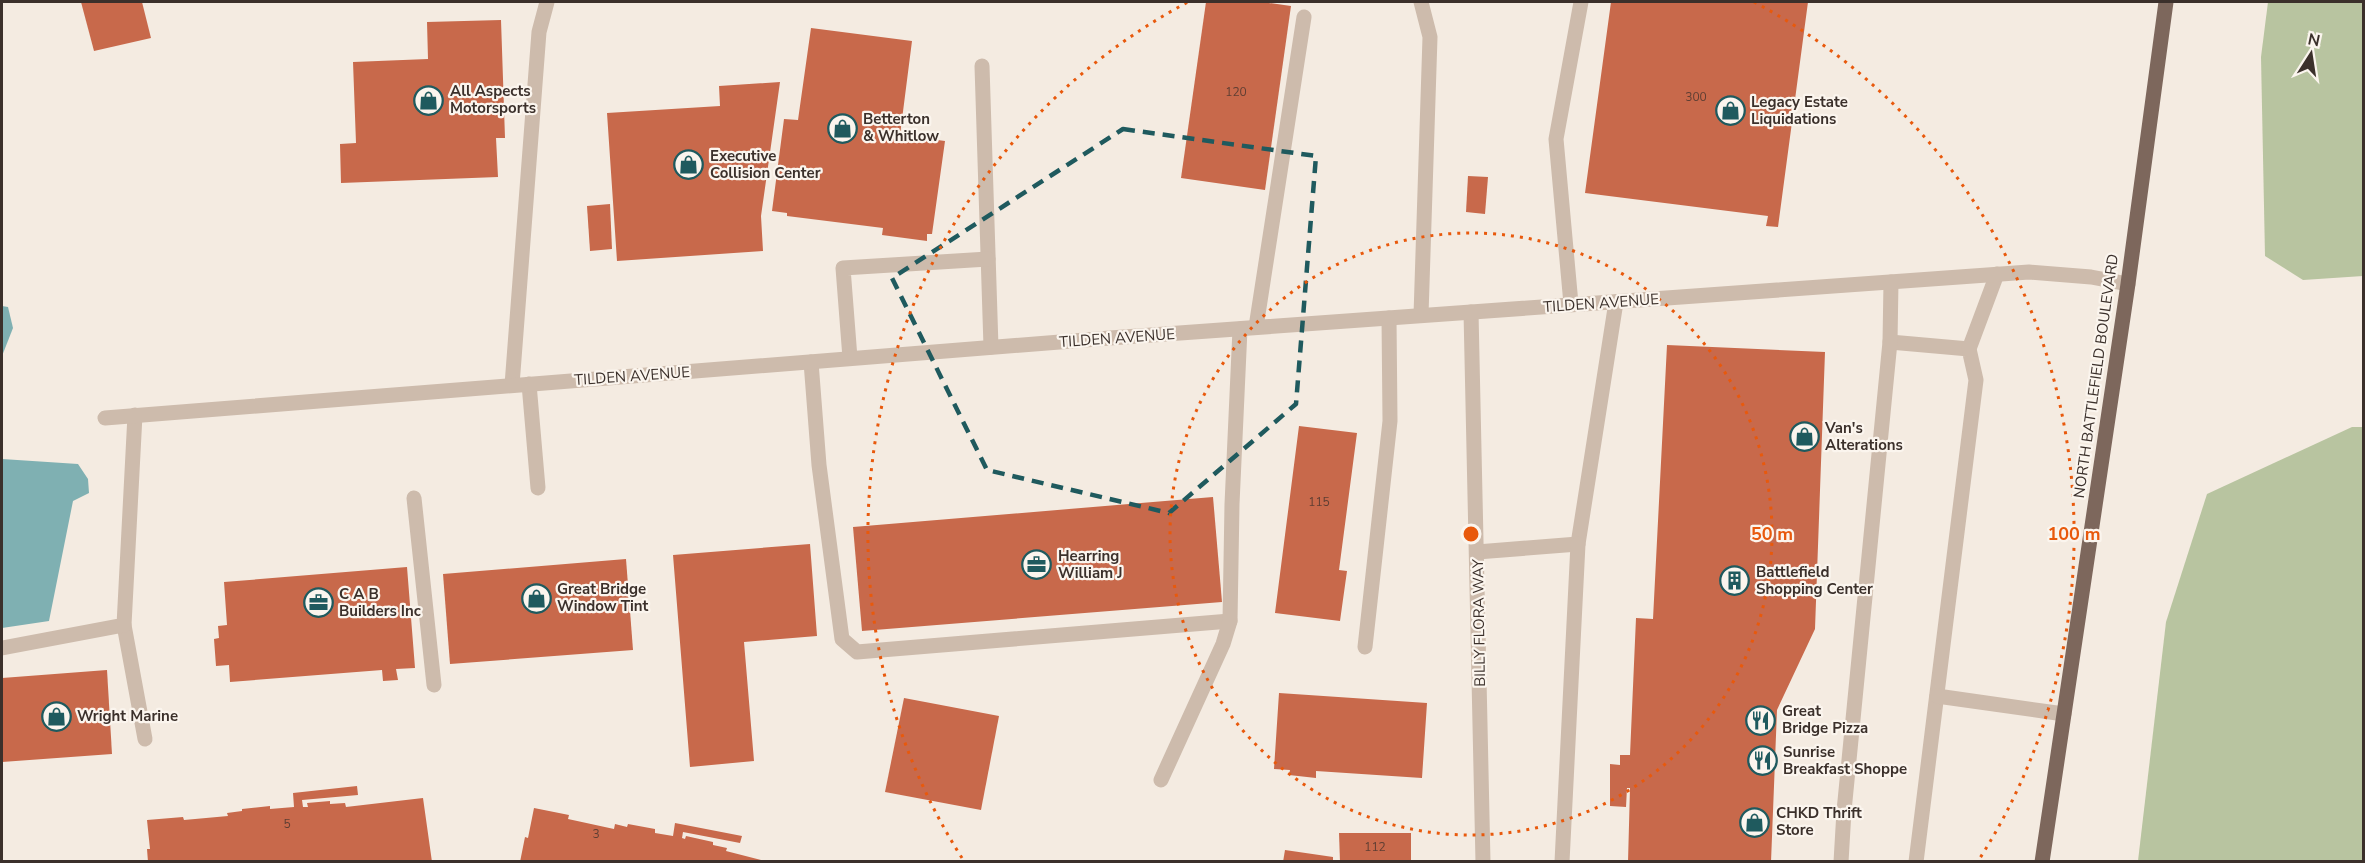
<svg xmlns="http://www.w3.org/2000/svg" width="2365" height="863" font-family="'Nunito Sans',sans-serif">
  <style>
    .green { fill: #b8c4a0 }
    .water { fill: #7fb0b2 }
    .building { fill: #c8694b }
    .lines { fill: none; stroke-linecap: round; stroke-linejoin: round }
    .lane { stroke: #cdbbac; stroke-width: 15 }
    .street { stroke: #cdbbac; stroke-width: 15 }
    .primary { stroke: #7d675c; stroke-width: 15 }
    .marked { fill: none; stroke: #1f5a5e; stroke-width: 4.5; stroke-dasharray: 12 8; stroke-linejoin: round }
    .ring { fill: none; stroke: #e8590c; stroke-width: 3; stroke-dasharray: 3 6 }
    .labels { text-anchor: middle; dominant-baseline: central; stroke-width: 4.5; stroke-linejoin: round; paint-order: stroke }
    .number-label { font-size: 12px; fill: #5e3e33 }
    .poi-label { font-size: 15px; font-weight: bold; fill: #3b302b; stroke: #fbf5ee; text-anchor: start }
    .street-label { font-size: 15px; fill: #3b302b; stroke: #fbf5ee }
    .centre { fill: #e8590c; stroke: #fbf5ee; stroke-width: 3 }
    .ring-label { font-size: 18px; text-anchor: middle; font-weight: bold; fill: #e8590c; stroke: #fbf5ee; stroke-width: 4.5; stroke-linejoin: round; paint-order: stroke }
  </style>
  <rect width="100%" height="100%" fill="#f4ebe1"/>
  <g class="green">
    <path d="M 2268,2 L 2363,2 L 2363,276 L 2303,280 L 2265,256 L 2261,57 Z"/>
    <path d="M 2352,427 L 2363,427 L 2363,861 L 2138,861 L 2166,622 L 2207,494 Z"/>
  </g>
  <g class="water">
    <path d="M 2,306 L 8,307 L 13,328 L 2,356 Z"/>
    <path d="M 2,459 L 78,464 L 88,479 L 89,493 L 73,501 L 49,621 L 2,628 Z"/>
  </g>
  <g class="building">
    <path d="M 81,2 L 142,2 L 151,38 L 94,51 Z"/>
    <path d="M 1206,2 L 1262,2 L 1291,6 L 1265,190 L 1181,178 Z"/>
    <path d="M 1611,2 L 1808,2 L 1778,227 L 1766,226 L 1768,216 L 1585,193 Z"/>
    <path d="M 501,20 L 505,138 L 496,138 L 498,177 L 341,183 L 340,144 L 356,143 L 353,62 L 428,59 L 427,22 Z"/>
    <path d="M 811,28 L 912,41 L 900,135 L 945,141 L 932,234 L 927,234 L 927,241 L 882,235 L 883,228 L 787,216 L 787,213 L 772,211 L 784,119 L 798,120 Z"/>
    <path d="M 780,82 L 761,216 L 763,251 L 617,261 L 607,113 L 720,106 L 719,86 Z"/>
    <path d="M 1468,176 L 1488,177 L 1485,214 L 1466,212 Z"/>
    <path d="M 610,204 L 612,249 L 590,251 L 587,206 Z"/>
    <path d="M 1667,345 L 1825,352 L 1815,629 L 1777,710 L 1771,862 L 1628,862 L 1630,788 L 1627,788 L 1626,807 L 1610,806 L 1610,764 L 1620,765 L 1620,755 L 1630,755 L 1636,618 L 1653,619 Z"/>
    <path d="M 1299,426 L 1357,433 L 1339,570 L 1347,571 L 1340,621 L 1275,613 Z"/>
    <path d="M 1213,497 L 1222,602 L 862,631 L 853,527 Z"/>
    <path d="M 810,544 L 817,636 L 744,642 L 754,761 L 690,767 L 673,555 Z"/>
    <path d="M 626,559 L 633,650 L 450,664 L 443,574 Z"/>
    <path d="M 407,567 L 415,668 L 396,669 L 398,680 L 383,681 L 382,670 L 230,682 L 229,665 L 216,666 L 214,639 L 219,638 L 218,626 L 227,625 L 224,582 Z"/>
    <path d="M 107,670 L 112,754 L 2,762 L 2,678 Z"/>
    <path d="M 1279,693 L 1427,703 L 1422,778 L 1316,771 L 1316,778 L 1289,775 L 1290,770 L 1274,769 Z"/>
    <path d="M 904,698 L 999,716 L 981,810 L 885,792 Z"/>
    <path d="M 357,786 L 358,795 L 302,800 L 303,807 L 308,807 L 307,803 L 330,801 L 330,804 L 345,803 L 346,807 L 423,798 L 432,862 L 148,862 L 147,849 L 150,849 L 147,820 L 183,817 L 184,820 L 228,816 L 227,813 L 242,811 L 242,809 L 270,806 L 270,809 L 294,807 L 293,793 Z"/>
    <path d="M 534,808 L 569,815 L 568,819 L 614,829 L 615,824 L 627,827 L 628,824 L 655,829 L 655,833 L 673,836 L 675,823 L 742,836 L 740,843 L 683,832 L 682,838 L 685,839 L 686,836 L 713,842 L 713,845 L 727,848 L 726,851 L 769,862 L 520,862 L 525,837 L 528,838 Z"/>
    <path d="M 1339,833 L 1411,833 L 1411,862 L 1340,862 Z"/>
    <path d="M 1285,850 L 1333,857 L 1333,862 L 1283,862 Z"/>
  </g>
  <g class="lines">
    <g class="lane">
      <path d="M 1421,2 L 1430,37 L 1421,315"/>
      <path d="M 982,66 L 991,347"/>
      <path d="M 1571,304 L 1556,139 L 1581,2"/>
      <path d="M 1256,327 L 1304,17"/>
      <path d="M 1890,342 L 1969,349 L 1976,380 L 1916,862"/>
      <path d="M 1969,349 L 1997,274"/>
      <path d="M 850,358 L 843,268 L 988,259"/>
      <path d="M 811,362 L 819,465 L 842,639 L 857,652 L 1230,621"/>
      <path d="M 529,384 L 538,488"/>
      <path d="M 512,385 L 539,32 L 547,2"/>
      <path d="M 414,498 L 434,685"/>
      <path d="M 1477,552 L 1578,544 L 1616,302"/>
      <path d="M 124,625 L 145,739"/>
      <path d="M 1365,647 L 1390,421 L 1389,318"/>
      <path d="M 2,648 L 124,625 L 135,415"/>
      <path d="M 1937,696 L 2064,714"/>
      <path d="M 1161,780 L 1223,644 L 1230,621 L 1232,504 L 1240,329"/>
      <path d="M 1562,862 L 1578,544"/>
      <path d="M 1841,862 L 1844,811 L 1890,342 L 1891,282"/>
    </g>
    <g class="street">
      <path d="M 1471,312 L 1483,862"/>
      <path d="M 105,418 L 1110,338 L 2029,272 L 2091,277 L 2128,284"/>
    </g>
    <path class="primary" d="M 2042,862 L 2128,284 L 2166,2"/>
  </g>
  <path class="marked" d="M 1123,129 L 1316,156 L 1296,404 L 1169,513 L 987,470 L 892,278 Z"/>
  <g class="ring">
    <circle cx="1471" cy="534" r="301"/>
    <path d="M962 858A603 603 0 0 1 1188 2M1754 2A603 603 0 0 1 1980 858"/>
  </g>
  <defs>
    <symbol id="shop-ring" viewBox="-11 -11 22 22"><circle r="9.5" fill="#fbf5ee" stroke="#1f5a5e" stroke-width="1.5"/><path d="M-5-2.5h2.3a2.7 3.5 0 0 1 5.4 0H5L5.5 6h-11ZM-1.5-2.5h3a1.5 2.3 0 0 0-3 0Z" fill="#1f5a5e"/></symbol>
    <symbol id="office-ring" viewBox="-11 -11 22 22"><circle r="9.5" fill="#fbf5ee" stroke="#1f5a5e" stroke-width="1.5"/><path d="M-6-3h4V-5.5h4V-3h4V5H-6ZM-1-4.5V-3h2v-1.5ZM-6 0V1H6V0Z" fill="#1f5a5e"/></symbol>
    <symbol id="building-ring" viewBox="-11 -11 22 22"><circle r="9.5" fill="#fbf5ee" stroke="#1f5a5e" stroke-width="1.5"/><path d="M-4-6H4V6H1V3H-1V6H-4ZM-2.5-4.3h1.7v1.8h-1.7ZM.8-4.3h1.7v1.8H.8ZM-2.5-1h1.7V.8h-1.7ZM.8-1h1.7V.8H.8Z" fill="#1f5a5e"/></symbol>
    <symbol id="restaurant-ring" viewBox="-11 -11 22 22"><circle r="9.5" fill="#fbf5ee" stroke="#1f5a5e" stroke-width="1.5"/><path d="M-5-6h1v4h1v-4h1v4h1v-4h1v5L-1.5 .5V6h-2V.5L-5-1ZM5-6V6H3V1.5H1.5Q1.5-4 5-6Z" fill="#1f5a5e"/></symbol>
  </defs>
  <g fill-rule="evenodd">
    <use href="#shop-ring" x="412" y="84" width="33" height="33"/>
    <use href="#shop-ring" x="1714" y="94" width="33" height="33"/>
    <use href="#shop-ring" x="826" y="112" width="33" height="33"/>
    <use href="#shop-ring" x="672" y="148" width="33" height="33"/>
    <use href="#shop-ring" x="1788" y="420" width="33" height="33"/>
    <use href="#office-ring" x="1020" y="548" width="33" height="33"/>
    <use href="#building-ring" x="1718" y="564" width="33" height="33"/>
    <use href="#shop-ring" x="520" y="582" width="33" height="33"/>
    <use href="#office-ring" x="302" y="586" width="33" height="33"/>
    <use href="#shop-ring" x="40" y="700" width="33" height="33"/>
    <use href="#restaurant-ring" x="1744" y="704" width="33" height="33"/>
    <use href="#restaurant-ring" x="1746" y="744" width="33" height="33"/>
    <use href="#shop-ring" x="1738" y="806" width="33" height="33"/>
  </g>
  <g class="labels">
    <g class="number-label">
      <text x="1236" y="92">120</text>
      <text x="1696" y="97">300</text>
      <text x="1319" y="502">115</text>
      <text x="287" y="824">5</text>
      <text x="596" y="834">3</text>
      <text x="1375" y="847">112</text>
    </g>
    <g class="poi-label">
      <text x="450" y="91">All Aspects<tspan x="450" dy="17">Motorsports</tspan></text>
      <text x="1751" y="102">Legacy Estate<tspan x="1751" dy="17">Liquidations</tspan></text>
      <text x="863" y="119">Betterton<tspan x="863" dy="17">&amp; Whitlow</tspan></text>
      <text x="710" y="156">Executive<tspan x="710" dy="17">Collision Center</tspan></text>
      <text x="1825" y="428">Van's<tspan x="1825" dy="17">Alterations</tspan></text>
      <text x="1058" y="556">Hearring<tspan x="1058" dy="17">William J</tspan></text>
      <text x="1756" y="572">Battlefield<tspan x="1756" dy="17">Shopping Center</tspan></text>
      <text x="557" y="589">Great Bridge<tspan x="557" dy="17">Window Tint</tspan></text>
      <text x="339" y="594">C A B<tspan x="339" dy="17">Builders Inc</tspan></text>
      <text x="1782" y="711">Great<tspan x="1782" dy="17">Bridge Pizza</tspan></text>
      <text x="77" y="716">Wright Marine</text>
      <text x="1783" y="752">Sunrise<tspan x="1783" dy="17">Breakfast Shoppe</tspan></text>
      <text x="1776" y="813">CHKD Thrift<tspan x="1776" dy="17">Store</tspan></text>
    </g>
    <g class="street-label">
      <text transform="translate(1601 303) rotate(-4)">TILDEN AVENUE</text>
      <text transform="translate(1117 338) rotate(-4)">TILDEN AVENUE</text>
      <text transform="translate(632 376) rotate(-4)">TILDEN AVENUE</text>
      <text transform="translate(2096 376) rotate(-82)">NORTH BATTLEFIELD BOULEVARD</text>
      <text transform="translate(1479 623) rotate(-91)">BILLY FLORA WAY</text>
    </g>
  </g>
  <circle cx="1471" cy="534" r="9" class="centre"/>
  <g class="ring-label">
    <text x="1772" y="540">50 m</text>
    <text x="2074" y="540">100 m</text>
  </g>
  <rect width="2365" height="863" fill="none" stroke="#3b302b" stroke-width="6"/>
  <g transform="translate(2311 54) rotate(12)" stroke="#fbf5ee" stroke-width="4.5" paint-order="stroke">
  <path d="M0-4.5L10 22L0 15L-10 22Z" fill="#3b302b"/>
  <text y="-9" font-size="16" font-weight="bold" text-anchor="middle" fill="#3b302b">N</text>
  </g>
</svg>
